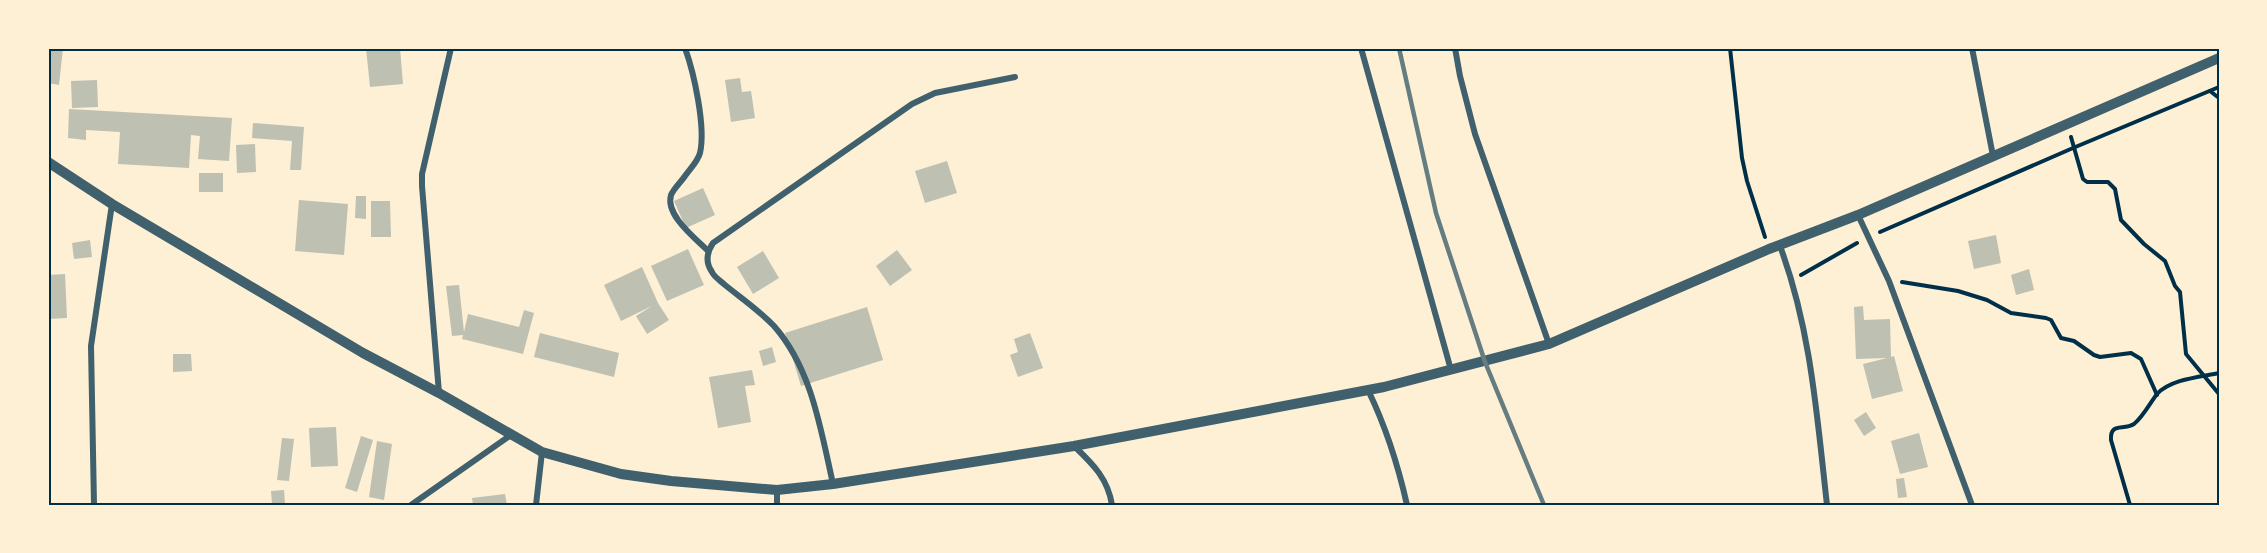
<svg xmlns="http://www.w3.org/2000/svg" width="2267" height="553" font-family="'Open Sans',sans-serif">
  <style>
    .building { fill: #bec0b2 }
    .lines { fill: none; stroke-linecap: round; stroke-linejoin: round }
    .path { stroke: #003049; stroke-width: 4 }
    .minor { stroke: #3f606c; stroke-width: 6 }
    .tertiary { stroke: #3f606c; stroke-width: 10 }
    .rail { stroke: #657d81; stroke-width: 4.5 }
    .neatline { fill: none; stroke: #003049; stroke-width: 2 }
  </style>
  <rect width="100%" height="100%" fill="#fdf0d5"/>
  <g class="building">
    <path d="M 48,48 L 63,48 L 59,85 L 48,83 Z"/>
    <path d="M 366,48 L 400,48 L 403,84 L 370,87 Z"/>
    <path d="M 740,78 L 742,92 L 751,91 L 755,118 L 731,122 L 725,80 Z"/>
    <path d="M 97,80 L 98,107 L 72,108 L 71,81 Z"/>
    <path d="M 69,109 L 232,118 L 229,161 L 198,159 L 200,136 L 191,135 L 189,168 L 118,164 L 120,132 L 86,130 L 86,140 L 68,138 Z"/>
    <path d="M 253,123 L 304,127 L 301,170 L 290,170 L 292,141 L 252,138 Z"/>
    <path d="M 255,144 L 256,172 L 237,173 L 236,145 Z"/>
    <path d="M 947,161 L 957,193 L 925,203 L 915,171 Z"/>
    <rect x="199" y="173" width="24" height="19"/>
    <path d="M 703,188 L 715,215 L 686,228 L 674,201 Z"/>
    <path d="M 356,196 L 366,196 L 366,219 L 355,218 Z"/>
    <path d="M 299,200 L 348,204 L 344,255 L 295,251 Z"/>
    <path d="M 371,201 L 390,201 L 391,237 L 371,237 Z"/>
    <path d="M 1996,235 L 2001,263 L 1974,269 L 1968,241 Z"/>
    <path d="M 90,240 L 92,257 L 74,259 L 72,243 Z"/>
    <path d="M 688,249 L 704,285 L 667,301 L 651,266 Z"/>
    <path d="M 897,250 L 912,270 L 890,286 L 876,266 Z"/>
    <path d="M 763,251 L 779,278 L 753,294 L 737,267 Z"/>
    <path d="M 642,267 L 658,303 L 669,320 L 647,334 L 636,316 L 652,306 L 621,321 L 604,285 Z"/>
    <path d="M 2029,269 L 2034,290 L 2016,295 L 2011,275 Z"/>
    <path d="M 65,274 L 67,318 L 48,319 L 48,275 Z"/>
    <path d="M 459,285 L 464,332 L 468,314 L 519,327 L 524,310 L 534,313 L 523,354 L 462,339 L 463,335 L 452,336 L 446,286 Z"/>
    <path d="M 1863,306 L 1864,320 L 1890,319 L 1891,357 L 1894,356 L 1903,391 L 1872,399 L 1863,364 L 1887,358 L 1856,359 L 1854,307 Z"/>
    <path d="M 867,307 L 883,360 L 801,386 L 785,333 Z"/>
    <path d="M 540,333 L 619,353 L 614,377 L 534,357 Z"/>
    <path d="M 1030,333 L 1043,368 L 1018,377 L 1010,355 L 1018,352 L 1014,339 Z"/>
    <path d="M 772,347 L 776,362 L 763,366 L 759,351 Z"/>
    <path d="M 173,354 L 191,354 L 192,371 L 173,372 Z"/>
    <path d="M 752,370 L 755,385 L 745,386 L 751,422 L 718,428 L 709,377 Z"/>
    <path d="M 1866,412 L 1876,428 L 1864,436 L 1854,420 Z"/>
    <path d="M 336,427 L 338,466 L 311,467 L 309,428 Z"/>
    <path d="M 1919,433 L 1928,467 L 1900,474 L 1891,441 Z"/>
    <path d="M 361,436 L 373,440 L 357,492 L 345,488 Z"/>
    <path d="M 282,438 L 294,439 L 289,481 L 277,480 Z"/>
    <path d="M 377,441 L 392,444 L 384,500 L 369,497 Z"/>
    <path d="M 1904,478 L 1907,497 L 1898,498 L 1896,479 Z"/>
    <path d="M 284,490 L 285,504 L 272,504 L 271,491 Z"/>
    <path d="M 505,494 L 507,505 L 473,505 L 472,498 Z"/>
  </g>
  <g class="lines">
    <g class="path">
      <path d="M 1730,48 L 1742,158 L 1747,181 L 1765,237"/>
      <path d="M 2210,91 L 2219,98"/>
      <path d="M 2071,137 L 2083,179 L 2087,182 L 2108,182 L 2115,189 L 2121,220 L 2144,244 L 2165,261 L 2175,286 L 2180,292 L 2186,354 L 2219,394"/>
      <path d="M 1880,232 L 2073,148 L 2219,87"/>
      <path d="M 1801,275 L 1857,243"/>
      <path d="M 1902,282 L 1958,291 L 1987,300 L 2011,313 L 2046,318 L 2051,320 L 2061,338 L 2074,341 L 2094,355 L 2100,357 L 2131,353 L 2141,359 L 2157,395"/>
      <path d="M 2130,505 L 2111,440 C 2110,422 2123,431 2134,424 C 2143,417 2150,403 2157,394 C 2171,379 2200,377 2219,373"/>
    </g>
    <g class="minor">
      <path d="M 685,48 C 694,73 706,127 700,153 C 698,161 690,169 685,176 C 681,182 674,188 671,195 C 665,215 695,238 707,250"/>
      <path d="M 1361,48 L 1451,370"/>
      <path d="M 1455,48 L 1460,76 L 1475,134 L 1549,344"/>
      <path d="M 1972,48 L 1993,156"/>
      <path d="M 1858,215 L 1889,281 L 1972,505"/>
      <path d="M 1780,246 C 1811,329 1817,417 1827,505"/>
      <path d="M 1368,390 C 1386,427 1398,465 1407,505"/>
      <path d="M 439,393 L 422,186 L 422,174 L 451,48"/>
      <path d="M 1075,447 C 1093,464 1108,479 1112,505"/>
      <path d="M 833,484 C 821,431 812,369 774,326 C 760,311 741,298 725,285 C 721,281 714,277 712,272 C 705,262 707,252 713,243 L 912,104 L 935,93 L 1015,77"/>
      <path d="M 94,505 L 91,346 L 112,204"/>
      <path d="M 411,505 L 511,435"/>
      <path d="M 536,505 L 542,452"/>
      <path d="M 777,505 L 777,490"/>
    </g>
    <path class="tertiary" d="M 48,162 L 112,204 L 363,353 L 439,393 L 542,452 L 621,474 L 671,481 L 777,490 L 833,484 L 1074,446 L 1384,387 L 1549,344 L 1769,249 L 1858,215 L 2219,58"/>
    <path class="rail" d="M 1399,48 L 1436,213 L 1485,362 L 1544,505"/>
  </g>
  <rect width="2267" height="553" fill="none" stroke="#fdf0d5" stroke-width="99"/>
  <rect x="50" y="50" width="2168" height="454" class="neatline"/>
</svg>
